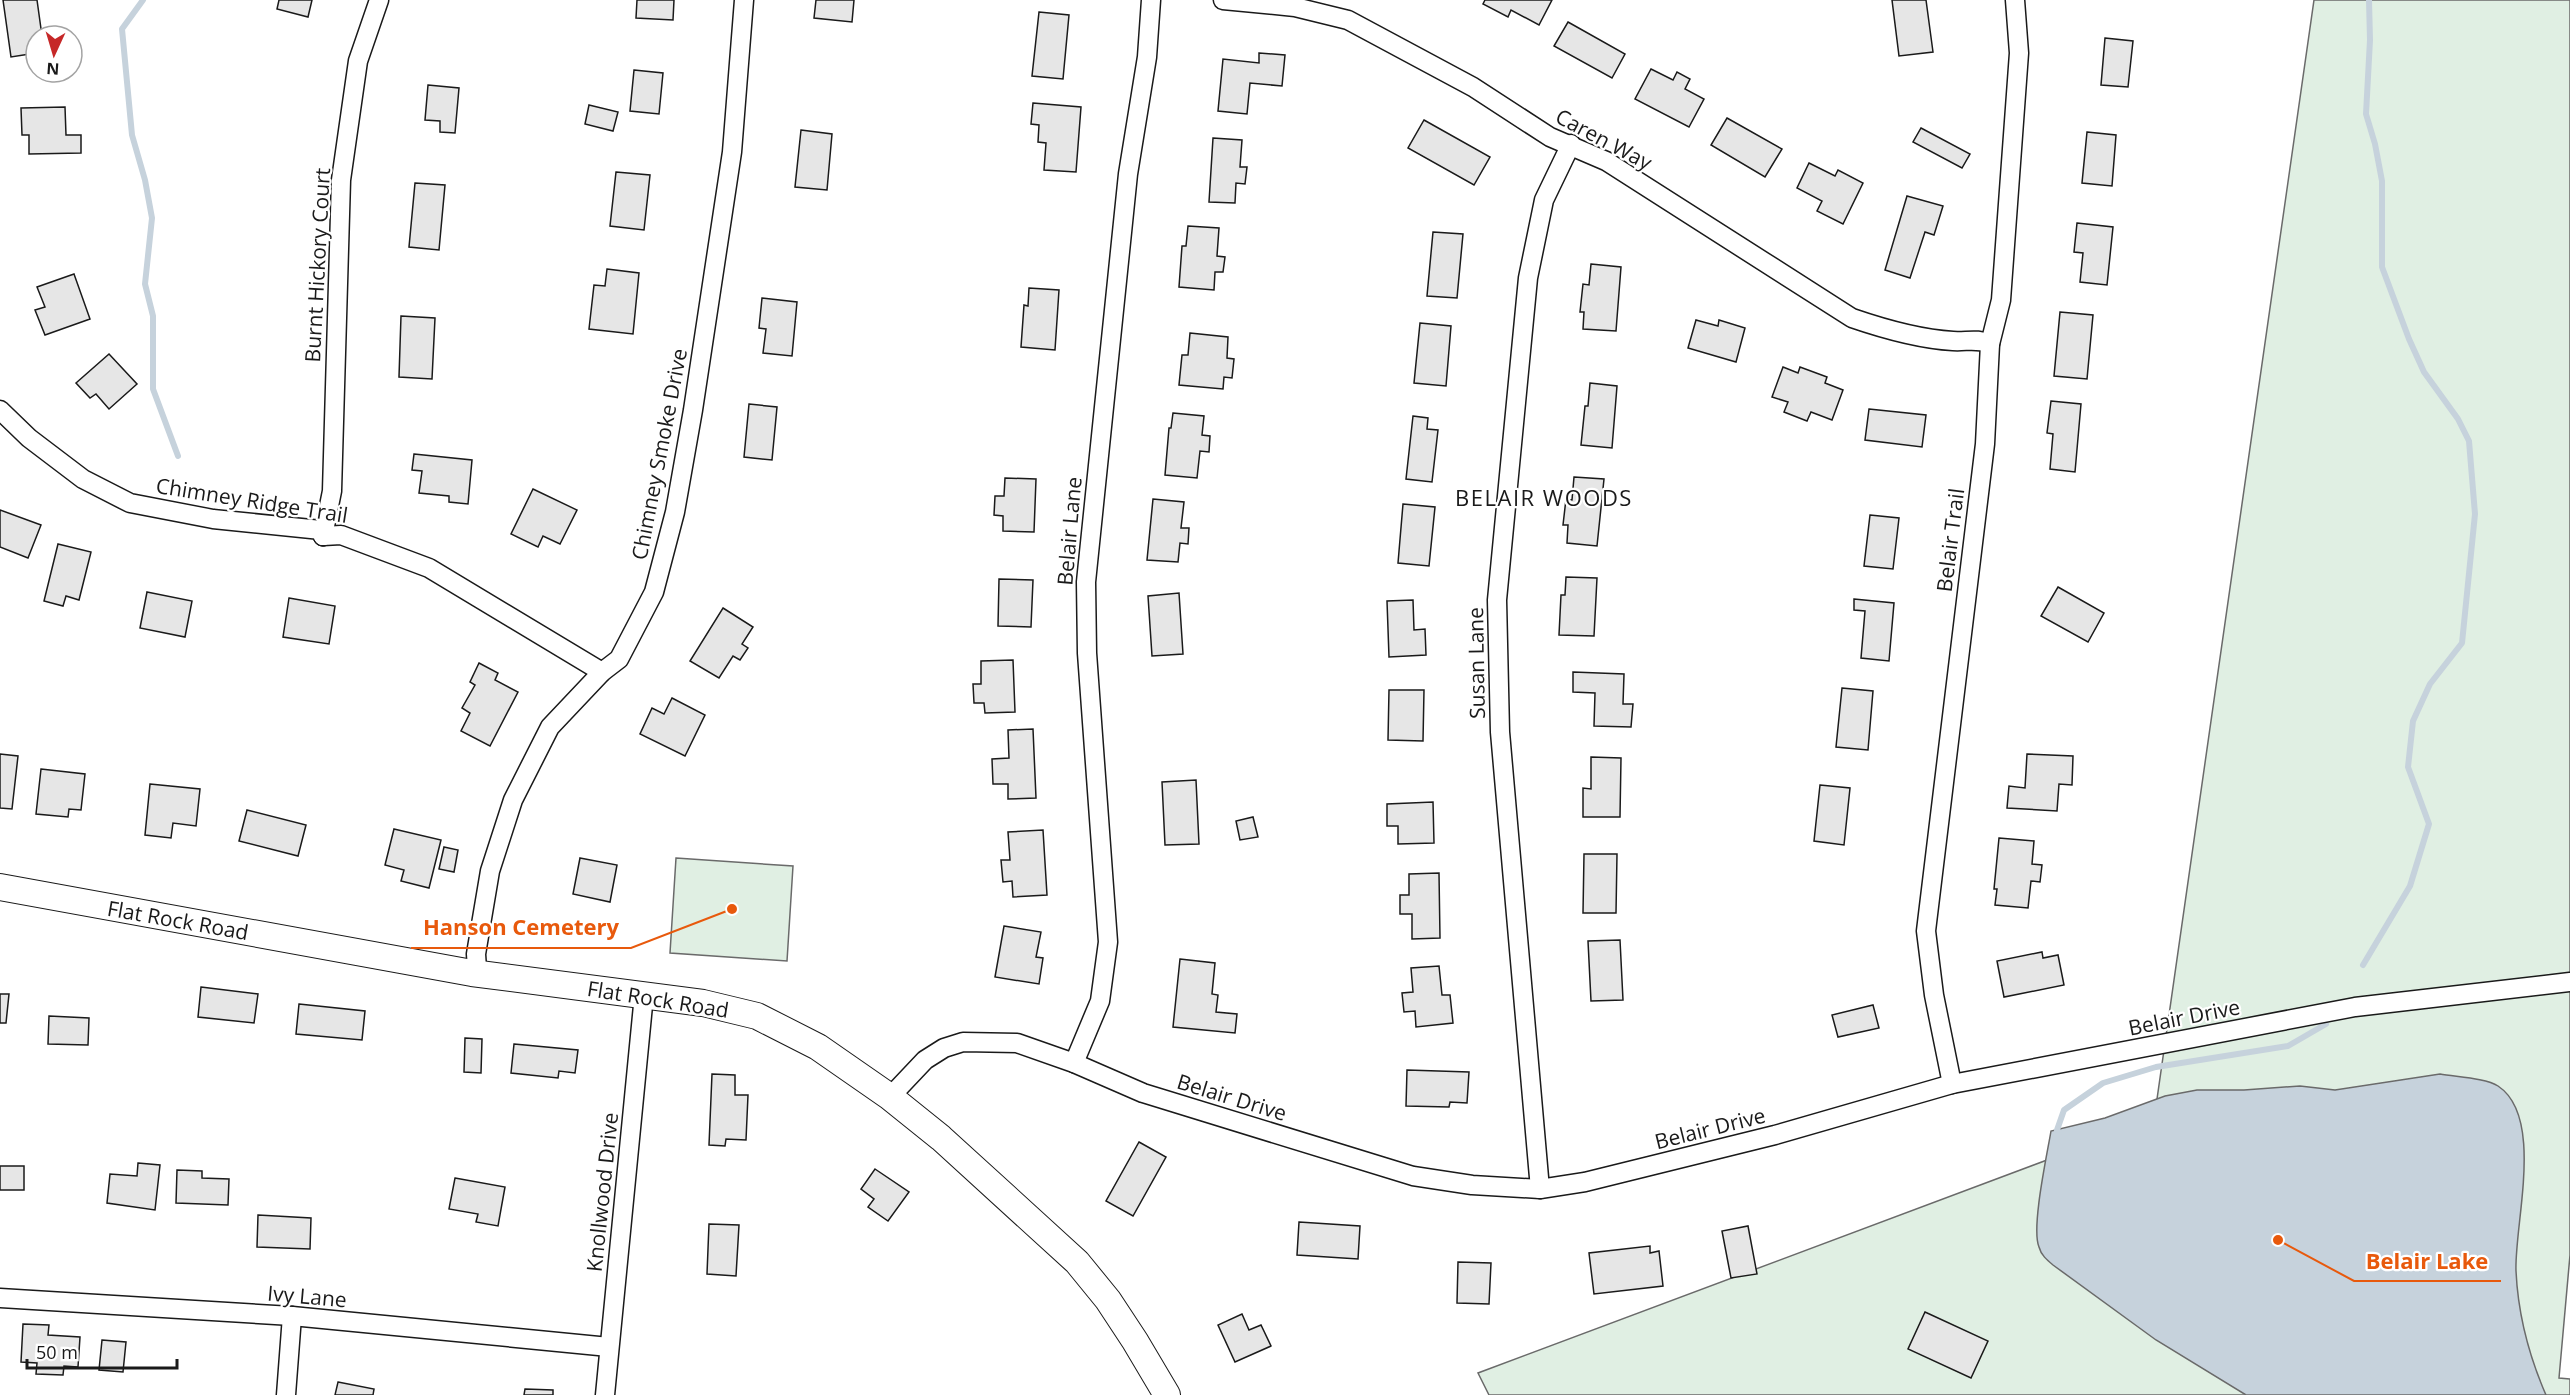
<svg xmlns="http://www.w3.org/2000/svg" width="2570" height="1395" font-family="'Open Sans',sans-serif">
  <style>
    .green { fill: #e0efe3; stroke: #6a6a6a; stroke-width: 1.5 }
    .water { fill: #c6d2dc; stroke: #6a6a6a; stroke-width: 1.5 }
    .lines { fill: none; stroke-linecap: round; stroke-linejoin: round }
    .stream { stroke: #c6d2dc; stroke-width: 6 }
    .building { fill: #e6e6e6; stroke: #1a1a1a; stroke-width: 1.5 }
    .street-casing { stroke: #1a1a1a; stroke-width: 21 }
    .secondary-casing { stroke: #1a1a1a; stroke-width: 28 }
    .street { stroke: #fff; stroke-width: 18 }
    .secondary { stroke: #fff; stroke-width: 26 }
    .labels { text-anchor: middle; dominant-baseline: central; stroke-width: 4.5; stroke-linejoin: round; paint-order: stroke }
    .street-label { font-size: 21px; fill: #1a1a1a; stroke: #fff }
    .neighbourhood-label { font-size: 22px; letter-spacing: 1.5px; fill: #1a1a1a; stroke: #fff }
    .leader { fill: none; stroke: #e8590c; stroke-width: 2 }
    .callout-dot { fill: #e8590c; stroke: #fff; stroke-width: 2 }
    .callout-label { font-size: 22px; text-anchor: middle; font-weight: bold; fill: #e8590c; stroke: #fff; stroke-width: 4.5; stroke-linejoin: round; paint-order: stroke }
  </style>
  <rect width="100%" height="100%" fill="#fff"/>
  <g class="green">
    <path d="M 2314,0 L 2570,0 L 2570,1255 L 2559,1378 L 2570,1379 L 2570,1395 L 1489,1395 L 1478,1373 L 2154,1120 Z"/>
    <path d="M 676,858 L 793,866 L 787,961 L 670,953 Z"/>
  </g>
  <path class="water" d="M 2440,1074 C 2456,1077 2486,1078 2498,1086 C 2545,1117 2514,1225 2516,1271 C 2518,1314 2529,1356 2546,1395 L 2246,1395 L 2156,1340 L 2053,1265 C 2047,1260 2041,1255 2039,1247 C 2031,1228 2047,1155 2051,1131 L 2105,1118 L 2165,1096 L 2197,1090 L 2244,1090 L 2300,1086 L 2335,1090 Z"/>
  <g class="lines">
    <g class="stream">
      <path d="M 143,0 L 122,29 L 132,135 L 145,180 L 152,218 L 145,284 L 153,316 L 153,389 L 178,456"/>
      <path d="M 2363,965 L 2410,886 L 2429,824 L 2408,767 L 2413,721 L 2430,684 L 2462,643 L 2475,514 L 2469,441 L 2458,419 L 2424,372 L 2409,339 L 2382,267 L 2382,181 L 2375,144 L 2366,114 L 2370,40 L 2369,0"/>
      <path d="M 2057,1130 L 2064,1110 L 2103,1083 L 2156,1067 L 2288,1046 L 2326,1024"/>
    </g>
  </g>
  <g class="building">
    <path d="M 3,0 L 37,0 L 42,36 L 36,36 L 36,53 L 11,57 Z"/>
    <path d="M 279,0 L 312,0 L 308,17 L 277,9 Z"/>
    <path d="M 637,0 L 674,0 L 673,20 L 636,18 Z"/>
    <path d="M 816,0 L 854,0 L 852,22 L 814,18 Z"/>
    <path d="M 1485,0 L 1552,0 L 1539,25 L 1511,10 L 1508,17 L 1483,4 Z"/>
    <path d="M 1892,0 L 1926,0 L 1933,52 L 1899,56 Z"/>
    <path d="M 1039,12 L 1069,15 L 1063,79 L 1032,76 Z"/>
    <path d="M 1568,22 L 1625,54 L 1612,78 L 1554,46 Z"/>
    <path d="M 2105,38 L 2133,41 L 2128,87 L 2101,85 Z"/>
    <path d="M 1259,53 L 1285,55 L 1282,86 L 1250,83 L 1247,114 L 1218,111 L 1223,59 L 1259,63 Z"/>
    <path d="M 1651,69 L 1673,80 L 1677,72 L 1690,79 L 1685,89 L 1704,99 L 1689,127 L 1635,99 Z"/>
    <path d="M 634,70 L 663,73 L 659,114 L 630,111 Z"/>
    <path d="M 42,72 L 70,72 L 70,75 L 43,79 Z"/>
    <path d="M 428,85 L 459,88 L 455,133 L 440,132 L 440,121 L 425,120 Z"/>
    <path d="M 1033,103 L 1081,107 L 1076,172 L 1044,170 L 1046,143 L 1038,142 L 1039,125 L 1031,124 Z"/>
    <path d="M 589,105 L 618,112 L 613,131 L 585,124 Z"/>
    <path d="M 65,107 L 66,135 L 81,135 L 81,153 L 29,154 L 29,135 L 22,135 L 21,108 Z"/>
    <path d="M 1727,118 L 1782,149 L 1765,177 L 1711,145 Z"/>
    <path d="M 1424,120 L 1490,157 L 1474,185 L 1408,148 Z"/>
    <path d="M 1921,128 L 1970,154 L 1962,168 L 1913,142 Z"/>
    <path d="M 801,130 L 832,134 L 827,190 L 795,187 Z"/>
    <path d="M 2087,132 L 2116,135 L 2112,186 L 2082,183 Z"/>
    <path d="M 1213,138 L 1242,140 L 1240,167 L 1247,167 L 1245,184 L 1236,183 L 1235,203 L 1209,202 Z"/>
    <path d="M 1809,163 L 1835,176 L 1838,170 L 1863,183 L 1843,224 L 1817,211 L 1822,201 L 1797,188 Z"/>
    <path d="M 616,172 L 650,175 L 644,230 L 610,226 Z"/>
    <path d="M 415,183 L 445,185 L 439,250 L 409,247 Z"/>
    <path d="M 1907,196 L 1943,206 L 1934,235 L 1925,232 L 1910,278 L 1885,270 Z"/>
    <path d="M 2077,223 L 2113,227 L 2107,285 L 2080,282 L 2083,253 L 2074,252 Z"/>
    <path d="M 1188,226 L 1219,228 L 1217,256 L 1225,257 L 1223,272 L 1215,272 L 1214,290 L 1179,287 L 1182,246 L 1186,246 Z"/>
    <path d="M 1433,232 L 1463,234 L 1457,298 L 1427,296 Z"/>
    <path d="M 1591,264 L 1621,267 L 1616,331 L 1583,329 L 1584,312 L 1580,312 L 1583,284 L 1589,285 Z"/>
    <path d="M 607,269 L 639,273 L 633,334 L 589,329 L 594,285 L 605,286 Z"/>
    <path d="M 74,274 L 90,319 L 45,335 L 35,310 L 45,307 L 37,287 Z"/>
    <path d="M 1029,288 L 1059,290 L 1055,350 L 1021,347 L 1024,305 L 1028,306 Z"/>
    <path d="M 762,298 L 797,302 L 792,356 L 763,353 L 766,329 L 759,328 Z"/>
    <path d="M 2060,312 L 2093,315 L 2087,379 L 2054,376 Z"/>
    <path d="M 401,316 L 435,318 L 432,379 L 399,377 Z"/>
    <path d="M 1696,320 L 1718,326 L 1719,320 L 1745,328 L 1736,362 L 1688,348 Z"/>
    <path d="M 1420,323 L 1451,326 L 1446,386 L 1414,383 Z"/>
    <path d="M 1190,333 L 1228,337 L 1227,358 L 1234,359 L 1232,378 L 1224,377 L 1223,389 L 1179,385 L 1182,355 L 1188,355 Z"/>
    <path d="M 109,354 L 137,384 L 109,409 L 96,394 L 90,398 L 76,383 Z"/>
    <path d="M 1783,367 L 1798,373 L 1800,367 L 1827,377 L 1825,383 L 1843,390 L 1832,420 L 1811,412 L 1807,421 L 1784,412 L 1788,402 L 1772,397 Z"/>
    <path d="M 1590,383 L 1617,386 L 1612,448 L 1581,445 L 1585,406 L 1588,406 Z"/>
    <path d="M 2051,401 L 2081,404 L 2075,472 L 2050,469 L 2053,434 L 2047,433 Z"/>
    <path d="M 749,404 L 777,407 L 772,460 L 744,457 Z"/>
    <path d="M 1869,409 L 1926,415 L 1922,447 L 1865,440 Z"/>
    <path d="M 1173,413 L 1204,416 L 1202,435 L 1210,436 L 1209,452 L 1200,451 L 1197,478 L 1165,475 L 1169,428 L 1171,428 Z"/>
    <path d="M 1413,416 L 1428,418 L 1427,429 L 1438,430 L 1432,482 L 1406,479 Z"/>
    <path d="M 414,454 L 472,460 L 468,504 L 449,502 L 449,496 L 419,493 L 422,471 L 412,470 Z"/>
    <path d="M 1574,477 L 1604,479 L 1597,546 L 1567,543 L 1568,525 L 1563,525 L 1566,499 L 1572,500 Z"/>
    <path d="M 1005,478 L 1036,479 L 1034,532 L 1003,531 L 1003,516 L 994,515 L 995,496 L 1004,496 Z"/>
    <path d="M 533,489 L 577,510 L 560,544 L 543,536 L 538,547 L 511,534 Z"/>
    <path d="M 1153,499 L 1184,502 L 1181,528 L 1189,528 L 1188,544 L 1180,543 L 1178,562 L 1147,560 Z"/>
    <path d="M 1403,504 L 1435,507 L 1429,566 L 1398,563 Z"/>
    <path d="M 0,510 L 41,525 L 28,558 L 0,547 Z"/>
    <path d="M 1870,515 L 1899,518 L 1893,569 L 1864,566 Z"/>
    <path d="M 58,544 L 91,552 L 79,600 L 66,596 L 63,606 L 44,601 Z"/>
    <path d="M 1566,577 L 1597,578 L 1594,636 L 1559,635 L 1561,595 L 1565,595 Z"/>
    <path d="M 999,579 L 1033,580 L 1031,627 L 998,626 Z"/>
    <path d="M 2058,587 L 2104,613 L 2088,642 L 2041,616 Z"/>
    <path d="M 147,592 L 192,601 L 185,637 L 140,628 Z"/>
    <path d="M 1179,593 L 1183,654 L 1152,656 L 1148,596 Z"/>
    <path d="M 289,598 L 335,606 L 329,644 L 283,637 Z"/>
    <path d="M 1854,599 L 1894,603 L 1889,661 L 1861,658 L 1865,611 L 1854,610 Z"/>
    <path d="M 1413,600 L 1414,630 L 1425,629 L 1426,655 L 1389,657 L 1387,601 Z"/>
    <path d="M 723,608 L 753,627 L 742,644 L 748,648 L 740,660 L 733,656 L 719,678 L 690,661 Z"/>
    <path d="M 1013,660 L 1015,712 L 985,713 L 984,703 L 974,703 L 973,684 L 981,684 L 981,661 Z"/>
    <path d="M 479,663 L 498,673 L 495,680 L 518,692 L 490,746 L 461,731 L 470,713 L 462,708 L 475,685 L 470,682 Z"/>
    <path d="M 1573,672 L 1624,674 L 1623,704 L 1633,704 L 1631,727 L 1594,726 L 1595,693 L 1573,692 Z"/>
    <path d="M 1842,688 L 1873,691 L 1868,750 L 1836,747 Z"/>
    <path d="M 1389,690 L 1424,690 L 1423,741 L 1388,740 Z"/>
    <path d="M 672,698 L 705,715 L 685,756 L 640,734 L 652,708 L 664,714 Z"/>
    <path d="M 1033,729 L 1036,798 L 1008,799 L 1008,784 L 993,784 L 992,759 L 1009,758 L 1008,730 Z"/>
    <path d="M 0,754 L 18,756 L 12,809 L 0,808 Z"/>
    <path d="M 2027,754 L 2073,756 L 2072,785 L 2059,784 L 2057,811 L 2007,808 L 2009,786 L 2025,788 Z"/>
    <path d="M 1591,757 L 1621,758 L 1620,817 L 1583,817 L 1583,788 L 1591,789 Z"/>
    <path d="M 41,769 L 85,774 L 81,810 L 69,809 L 68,817 L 36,814 Z"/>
    <path d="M 1196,780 L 1199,844 L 1165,845 L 1162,782 Z"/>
    <path d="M 150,784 L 200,789 L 196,826 L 173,823 L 171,838 L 145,835 Z"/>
    <path d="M 1820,785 L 1850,788 L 1844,845 L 1814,841 Z"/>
    <path d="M 1433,802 L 1434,843 L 1398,844 L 1398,826 L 1387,826 L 1387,804 Z"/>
    <path d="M 247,810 L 306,825 L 298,856 L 239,841 Z"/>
    <path d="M 1253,817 L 1258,837 L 1240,840 L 1236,821 Z"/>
    <path d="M 394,829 L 441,840 L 429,888 L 401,881 L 404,870 L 385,865 Z"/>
    <path d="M 1043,830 L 1047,895 L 1013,897 L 1012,881 L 1003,882 L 1001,860 L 1010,860 L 1008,832 Z"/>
    <path d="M 1999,838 L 2034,841 L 2032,864 L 2042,865 L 2040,882 L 2031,881 L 2028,908 L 1995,905 L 1997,889 L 1994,889 Z"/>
    <path d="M 444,847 L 458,850 L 454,872 L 439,869 Z"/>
    <path d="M 1584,854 L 1617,854 L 1616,913 L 1583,913 Z"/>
    <path d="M 580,858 L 617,865 L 610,902 L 573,894 Z"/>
    <path d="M 1439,873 L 1440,938 L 1412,939 L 1412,914 L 1400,914 L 1400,895 L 1409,895 L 1409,874 Z"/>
    <path d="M 1004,926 L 1041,932 L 1036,957 L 1043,958 L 1039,984 L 995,977 Z"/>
    <path d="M 1620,940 L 1623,1000 L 1591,1001 L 1588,941 Z"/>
    <path d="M 2042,952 L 2043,958 L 2058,955 L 2064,985 L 2004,997 L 1997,961 Z"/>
    <path d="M 1180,959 L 1215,963 L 1212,994 L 1218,995 L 1216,1012 L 1237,1014 L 1235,1033 L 1173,1027 Z"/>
    <path d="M 1439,966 L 1442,995 L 1450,995 L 1453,1023 L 1416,1027 L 1415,1011 L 1404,1012 L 1402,993 L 1413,992 L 1411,968 Z"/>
    <path d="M 201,987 L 258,994 L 254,1023 L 198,1017 Z"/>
    <path d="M 0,994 L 9,994 L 6,1023 L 0,1023 Z"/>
    <path d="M 299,1004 L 365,1011 L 362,1040 L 296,1034 Z"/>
    <path d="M 1873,1005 L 1879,1028 L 1838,1037 L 1832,1015 Z"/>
    <path d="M 49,1016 L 89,1018 L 88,1045 L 48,1044 Z"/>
    <path d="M 465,1038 L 482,1039 L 481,1073 L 464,1072 Z"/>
    <path d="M 514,1044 L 578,1050 L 575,1073 L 559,1071 L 558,1078 L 511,1073 Z"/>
    <path d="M 1407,1070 L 1469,1072 L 1467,1103 L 1450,1102 L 1449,1107 L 1406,1106 Z"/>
    <path d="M 712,1074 L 735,1075 L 735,1095 L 748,1095 L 746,1140 L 726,1139 L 725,1146 L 709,1145 Z"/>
    <path d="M 1139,1142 L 1166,1157 L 1133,1216 L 1106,1201 Z"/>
    <path d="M 138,1163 L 160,1165 L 155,1210 L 107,1203 L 110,1174 L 137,1176 Z"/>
    <rect x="0" y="1166" width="24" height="24"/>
    <path d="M 875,1169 L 909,1192 L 888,1221 L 868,1207 L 874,1199 L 861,1189 Z"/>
    <path d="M 177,1170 L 202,1171 L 202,1178 L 229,1179 L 228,1205 L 176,1203 Z"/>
    <path d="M 455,1178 L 505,1187 L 498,1226 L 476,1222 L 478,1214 L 449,1209 Z"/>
    <path d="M 258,1215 L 311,1218 L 310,1249 L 257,1247 Z"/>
    <path d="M 1299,1222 L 1360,1226 L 1358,1259 L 1297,1255 Z"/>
    <path d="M 709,1224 L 739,1225 L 736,1276 L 707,1274 Z"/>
    <path d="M 1748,1226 L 1757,1274 L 1731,1278 L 1722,1231 Z"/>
    <path d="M 1650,1246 L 1650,1253 L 1659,1251 L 1663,1286 L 1594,1294 L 1589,1253 Z"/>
    <path d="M 1458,1262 L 1491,1263 L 1489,1304 L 1457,1303 Z"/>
    <path d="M 1925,1312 L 1988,1341 L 1971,1378 L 1908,1349 Z"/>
    <path d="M 1242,1314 L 1249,1330 L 1261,1325 L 1271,1346 L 1235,1362 L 1218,1325 Z"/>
    <path d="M 23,1324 L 49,1325 L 48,1335 L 80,1337 L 78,1367 L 64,1366 L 63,1375 L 36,1374 L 37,1363 L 21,1362 Z"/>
    <path d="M 102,1340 L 126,1342 L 123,1372 L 99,1370 Z"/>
    <path d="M 338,1382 L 374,1389 L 373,1395 L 335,1395 Z"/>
    <path d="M 525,1389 L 553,1390 L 553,1395 L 524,1395 Z"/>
  </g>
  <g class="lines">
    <defs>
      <g id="street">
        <path d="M 1223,0 L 1295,7 L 1348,20 L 1473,87 L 1550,137 L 1606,161 L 1852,318 C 1884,329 1918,339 1953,341 C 1966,342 1978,338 1990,344"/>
        <path d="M 0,410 L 29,438 L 83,479 L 130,503 L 213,519 L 321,530 L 323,536"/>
        <path d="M 323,536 L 332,491 L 341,180 L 358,61 L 379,0"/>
        <path d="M 323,536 L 341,535 L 429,568 L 602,672"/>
        <path d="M 472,973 L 477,969 L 476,954 L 490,871 L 513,800 L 550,727 L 602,672 L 619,659 L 654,592 L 675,512 L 693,410 L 732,152 L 744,0"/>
        <path d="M 1074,1063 L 1100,1001 L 1108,942 L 1087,653 L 1086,582 L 1128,174 L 1147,57 L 1151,0"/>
        <path d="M 1952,1084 L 1934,995 L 1926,931 L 1985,444 L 1990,344 L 2001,300 L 2019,53 L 2015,0"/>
        <path d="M 890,1097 L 925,1060 L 944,1048 L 963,1042 L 1017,1043 L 1074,1063 L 1143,1093 L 1413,1176 L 1472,1185 L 1540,1189 L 1585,1182 L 1775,1135 L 1952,1084 L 2355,1007 L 2570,982"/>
        <path d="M 1540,1189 L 1500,732 L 1497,600 L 1528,278 L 1544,200 L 1571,144"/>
        <path d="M 0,1298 L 292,1316 L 609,1347"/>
        <path d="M 286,1395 L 292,1316"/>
        <path d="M 605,1395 L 644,995"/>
      </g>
      <path id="secondary" d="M 0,887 L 472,973 L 703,1003 L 757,1016 L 818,1047 L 890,1097 L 941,1138 L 1077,1262 L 1108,1300 L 1135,1341 L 1167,1395"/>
    </defs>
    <use href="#street" class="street-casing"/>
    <use href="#secondary" class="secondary-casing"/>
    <use href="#street" class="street"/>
    <use href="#secondary" class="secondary"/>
  </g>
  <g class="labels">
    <g class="street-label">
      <text transform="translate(1604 139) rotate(28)">Caren Way</text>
      <text transform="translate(317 265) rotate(-87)">Burnt Hickory Court</text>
      <text transform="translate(659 454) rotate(-79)">Chimney Smoke Drive</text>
      <text transform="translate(252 500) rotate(9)">Chimney Ridge Trail</text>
      <text transform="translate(1069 531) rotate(-85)">Belair Lane</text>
      <text transform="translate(1950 540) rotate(-83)">Belair Trail</text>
      <text transform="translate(1476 663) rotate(-91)">Susan Lane</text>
      <text transform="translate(178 920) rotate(10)">Flat Rock Road</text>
      <text transform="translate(658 999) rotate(9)">Flat Rock Road</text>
      <text transform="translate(2184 1017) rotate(-11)">Belair Drive</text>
      <text transform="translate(1232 1097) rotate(17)">Belair Drive</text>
      <text transform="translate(1710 1128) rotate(-14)">Belair Drive</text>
      <text transform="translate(602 1192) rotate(-84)">Knollwood Drive</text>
      <text transform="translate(307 1296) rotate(5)">Ivy Lane</text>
    </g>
    <g class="neighbourhood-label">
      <text x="1544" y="497">BELAIR WOODS</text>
    </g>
  </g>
  <path class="leader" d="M732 909L631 948H411M2278 1240L2354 1281H2501"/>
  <g class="callout-dot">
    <circle cx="732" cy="909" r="6"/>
    <circle cx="2278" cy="1240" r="6"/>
  </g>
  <g class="callout-label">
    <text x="521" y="935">Hanson Cemetery</text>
    <text x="2427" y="1269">Belair Lake</text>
  </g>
  <g transform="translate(54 54) rotate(184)"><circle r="28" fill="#ffffff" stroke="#a3a3a3" stroke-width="1.5"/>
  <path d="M0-4.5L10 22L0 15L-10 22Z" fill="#c62828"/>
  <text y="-9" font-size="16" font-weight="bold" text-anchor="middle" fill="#1a1a1a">N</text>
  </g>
  <path d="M27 1359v9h150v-9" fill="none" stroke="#1a1a1a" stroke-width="3"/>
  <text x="36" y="1359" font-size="18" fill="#1a1a1a" stroke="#ffffff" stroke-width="4.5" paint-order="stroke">50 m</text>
</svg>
